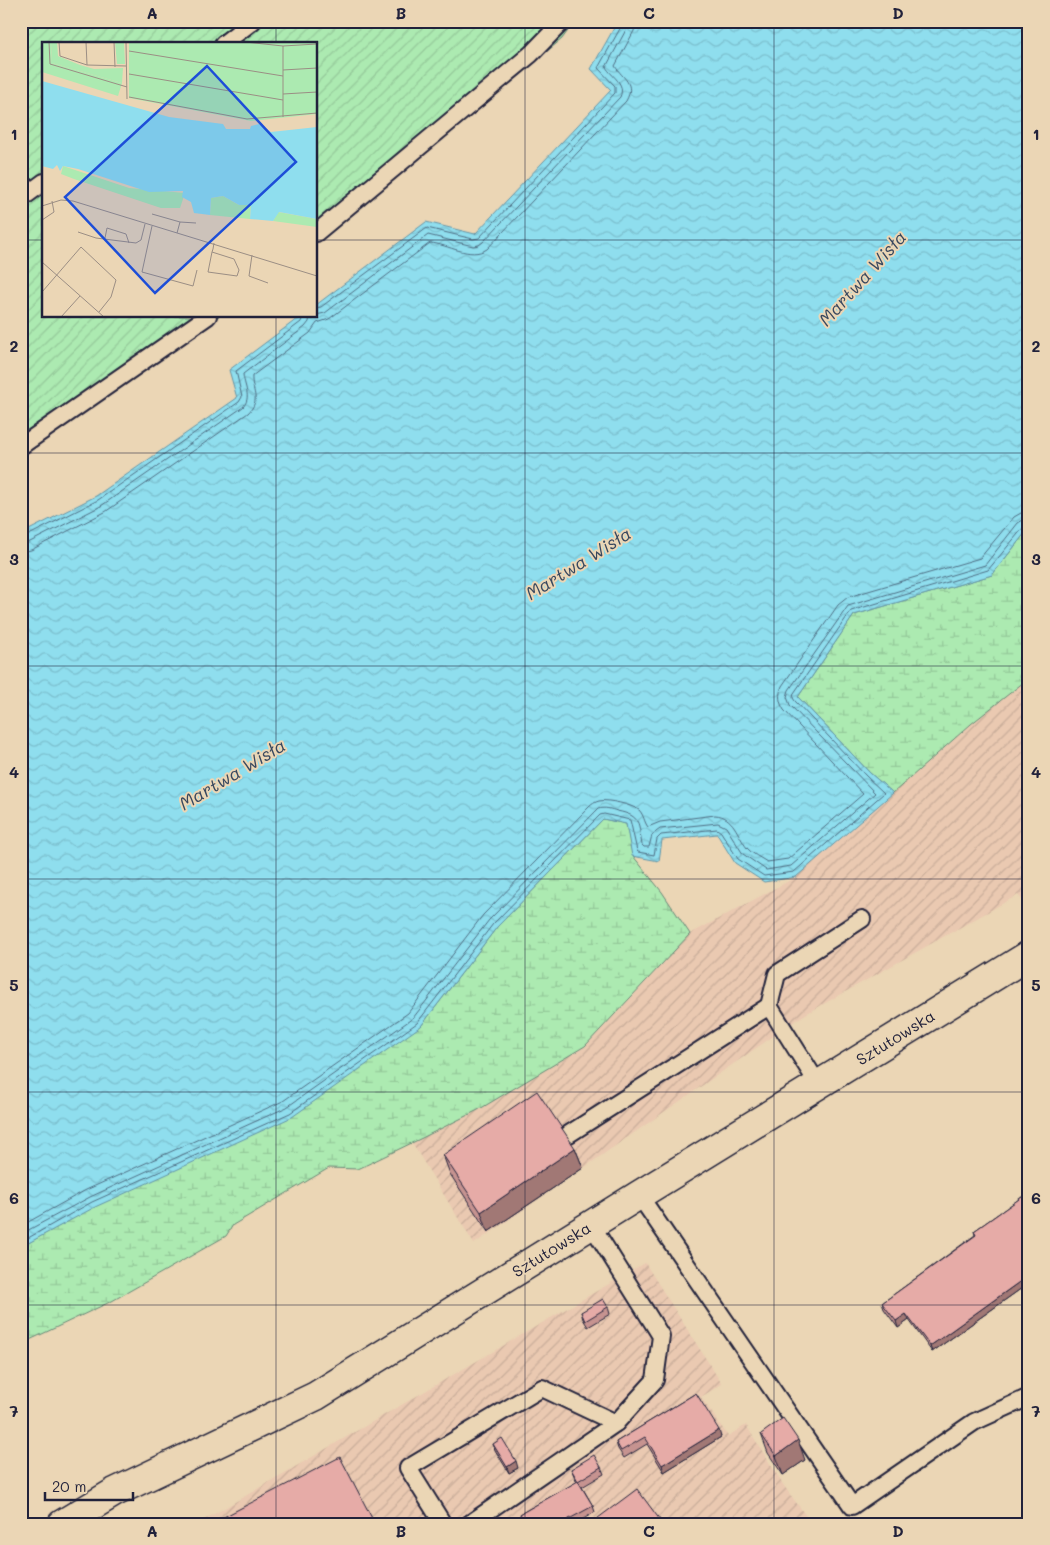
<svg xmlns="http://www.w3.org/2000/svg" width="1050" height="1545" font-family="Mali,sans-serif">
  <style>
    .industrial { fill: url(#industrial-furrows) }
    .wetland { fill: url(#wetland-marsh); stroke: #678676 }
    .garden { fill: url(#garden-furrows); stroke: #678676 }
    .water { fill: url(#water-waves); stroke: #6393a6 }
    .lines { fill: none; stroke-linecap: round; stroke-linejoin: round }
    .shore { stroke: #4e6d83; stroke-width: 1 }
    .lane-casing { stroke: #22223b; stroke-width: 20 }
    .street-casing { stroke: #22223b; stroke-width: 31 }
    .lane { stroke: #ebd6b5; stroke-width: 16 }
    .street { stroke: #ebd6b5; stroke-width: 28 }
    .wall { fill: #c69390; stroke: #22223b }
    .shaded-wall { fill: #a17875; stroke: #22223b }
    .building { fill: #e6aba7; stroke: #22223b }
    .grid { fill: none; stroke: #22223b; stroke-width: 1; stroke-opacity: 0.55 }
    .labels { text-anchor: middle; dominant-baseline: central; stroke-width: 4; stroke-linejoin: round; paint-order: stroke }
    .street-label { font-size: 16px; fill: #22223b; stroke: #ebd6b5 }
    .water-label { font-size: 18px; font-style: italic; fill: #38485f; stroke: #ebd6b5 }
    .inset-road { fill: none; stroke: #9b8e84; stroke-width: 1 }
    .view { fill: #1d4ed8; fill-opacity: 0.15; stroke: #1d4ed8; stroke-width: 2.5 }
    .inset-edge { fill: none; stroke: #22223b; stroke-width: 2.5 }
    .neatline { fill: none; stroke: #22223b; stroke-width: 2 }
    .grid-label { font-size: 16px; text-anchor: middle; font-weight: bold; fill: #22223b }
  </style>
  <defs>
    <pattern id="industrial-furrows" width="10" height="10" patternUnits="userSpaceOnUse" patternTransform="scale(1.25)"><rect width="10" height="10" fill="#eac9b1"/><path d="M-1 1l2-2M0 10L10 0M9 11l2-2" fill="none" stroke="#c8ac99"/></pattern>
    <pattern id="wetland-marsh" width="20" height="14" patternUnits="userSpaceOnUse" patternTransform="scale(1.25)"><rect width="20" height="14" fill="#aceab1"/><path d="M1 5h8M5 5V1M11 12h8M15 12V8" fill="none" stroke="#94c899"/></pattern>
    <pattern id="garden-furrows" width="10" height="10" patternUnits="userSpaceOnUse" patternTransform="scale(1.25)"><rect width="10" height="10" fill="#aceab1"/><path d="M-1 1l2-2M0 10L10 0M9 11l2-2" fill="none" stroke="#94c899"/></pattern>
    <pattern id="water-waves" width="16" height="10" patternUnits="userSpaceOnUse" patternTransform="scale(1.25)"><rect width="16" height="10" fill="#8fdeee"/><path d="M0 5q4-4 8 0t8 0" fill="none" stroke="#7bbecd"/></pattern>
  </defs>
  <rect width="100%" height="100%" fill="#ebd6b5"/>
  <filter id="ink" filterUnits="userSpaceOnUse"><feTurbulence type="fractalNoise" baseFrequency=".02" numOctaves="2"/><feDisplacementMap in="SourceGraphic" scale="10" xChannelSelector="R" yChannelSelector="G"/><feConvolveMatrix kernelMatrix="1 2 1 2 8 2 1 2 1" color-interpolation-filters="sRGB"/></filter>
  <g filter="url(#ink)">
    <g class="industrial">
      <path d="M 1029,678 L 1029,908 L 1018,895 L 804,1015 L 474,1244 L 412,1143 L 585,1046 L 690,934 L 796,877 L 893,793 L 971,724 Z"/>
      <path d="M 645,1263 L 722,1384 L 701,1397 L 728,1436 L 746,1425 L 784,1486 L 812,1524 L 197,1524 Z"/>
    </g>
    <g class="wetland">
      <path d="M 1029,528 L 1029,678 L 971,724 L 893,793 L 870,773 L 798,697 L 854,615 L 992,575 Z"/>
      <path d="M 603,819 L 626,824 L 633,856 L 662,892 L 690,934 L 585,1046 L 478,1110 L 422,1138 L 358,1169 L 329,1168 L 233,1225 L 226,1236 L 112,1301 L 21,1344 L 21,1247 L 421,1026 L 497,927 Z"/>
    </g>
    <path class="garden" d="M 21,21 L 575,21 L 562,39 L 316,241 L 316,44 L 44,44 L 44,316 L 219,316 L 21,454 Z"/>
    <path class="water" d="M 618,21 L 1029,21 L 1029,528 L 992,575 L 854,615 L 798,697 L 870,773 L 893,793 L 796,877 L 764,882 L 735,863 L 717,834 L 662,840 L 659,861 L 632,856 L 626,824 L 603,819 L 497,927 L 421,1026 L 292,1117 L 95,1207 L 21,1247 L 21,534 L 96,496 L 237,398 L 229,370 L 301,316 L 316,316 L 316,305 L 426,222 L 475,234 L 611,90 L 591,69 Z"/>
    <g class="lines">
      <g class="shore">
        <path d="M 316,308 L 321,307 L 427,228 L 473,239 L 479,238 L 615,93 L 615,86 L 598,68 L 622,25 L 622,21"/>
        <path d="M 316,315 L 325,313 L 428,235 L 473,246 L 479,245 L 483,242 L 620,97 C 626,83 612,77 606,67 L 627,28 L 628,21"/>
        <path d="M 21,538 L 25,537 L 98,500 L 239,402 L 242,397 L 236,371 L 301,322 L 303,316"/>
        <path d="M 21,544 L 28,543 L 101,506 L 243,407 C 252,397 244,386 243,374 L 305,327 L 309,322 L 310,316"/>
        <path d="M 21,552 L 31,550 L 105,512 L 248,413 C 262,399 251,391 252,376 L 310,333 L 317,323 L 329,319 L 430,243 C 448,244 470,260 487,249 L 626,101 C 636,83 623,79 615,66 L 634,31 L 636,21"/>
        <path d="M 21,1226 L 86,1190 L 283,1101 L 408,1013 L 483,915 L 589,807 C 592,804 595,802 599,801 C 608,799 632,805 639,810 C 644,815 644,822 648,827 L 660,822 L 715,815 C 734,816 737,835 747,848 C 752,854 761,858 767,862 L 788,859 L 863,794 L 784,710 C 779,702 778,695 782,686 L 838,605 L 848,597 L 980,558 L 1014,517 L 1021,513 L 1029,512"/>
        <path d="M 21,1234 L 90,1197 L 287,1107 L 413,1018 L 489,920 L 598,809 C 605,807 611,809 617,811 C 642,816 638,823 642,845 L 644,847 L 649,847 L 652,835 L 660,829 L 718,823 L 726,827 L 743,854 L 766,870 L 791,866 L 875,793 L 790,705 L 787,697 L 789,690 L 848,606 L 985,565 L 1018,523 L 1023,520 L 1029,519"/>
        <path d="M 21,1242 L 92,1202 L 290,1113 L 417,1023 L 493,924 L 600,815 L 604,814 L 630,820 L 631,824 L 637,851 L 638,852 L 654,855 L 657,839 L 661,835 L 717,829 L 721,832 L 738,859 L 764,876 L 794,872 L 884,793 L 866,776 L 795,701 L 793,698 L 794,693 L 851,611 L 988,570 L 1023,528 L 1029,526"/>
      </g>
      <defs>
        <g id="lane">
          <path d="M 223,44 L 253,21"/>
          <path d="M 21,199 L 44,182"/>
          <path d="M 316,233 L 531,54 L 563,21"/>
          <path d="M 21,446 L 208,316"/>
          <path d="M 769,1006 L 777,974 L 862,919"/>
          <path d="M 569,1134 L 769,1006 L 818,1084"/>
          <path d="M 639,1195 L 852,1506 L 974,1422 L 1029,1397"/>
          <path d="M 443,1524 L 408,1468 L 542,1388 L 616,1423"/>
          <path d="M 469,1524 L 616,1423 L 655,1380 L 661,1336 L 591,1224"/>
        </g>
        <path id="street" d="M 62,1524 L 115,1492 L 316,1396 L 639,1195 L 1029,955"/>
      </defs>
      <use href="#lane" class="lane-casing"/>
      <use href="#street" class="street-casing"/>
      <use href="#lane" class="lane"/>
      <use href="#street" class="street"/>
    </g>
    <g class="wall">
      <path d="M 575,1148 L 583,1168 L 488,1232 L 450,1174 L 443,1155 Z"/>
      <path d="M 1029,1192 L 1029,1283 L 932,1352 L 909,1320 L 898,1328 L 884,1309 L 882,1303 L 975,1235 L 974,1231 Z"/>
      <path d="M 608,1307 L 610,1314 L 588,1327 L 583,1319 L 581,1312 Z"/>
      <path d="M 696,1393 L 721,1437 L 664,1472 L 647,1444 L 624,1458 L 618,1449 L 616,1442 Z"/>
      <path d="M 761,1434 L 805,1460 L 783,1475 L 768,1453 Z"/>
      <path d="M 493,1444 L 518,1468 L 509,1473 L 495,1450 Z"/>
      <path d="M 601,1467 L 604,1474 L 582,1487 L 593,1506 L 595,1512 L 575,1524 L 524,1524 L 520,1514 L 577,1482 L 571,1469 Z"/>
    </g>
    <g class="shaded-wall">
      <path d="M 575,1148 L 583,1168 L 488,1232 L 481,1212 Z"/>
      <path d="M 1029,1275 L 1029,1283 L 932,1352 L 930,1346 Z"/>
      <path d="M 906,1314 L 909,1320 L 898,1328 L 896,1321 Z"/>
      <path d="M 719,1430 L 721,1437 L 664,1472 L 662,1465 Z"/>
      <path d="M 798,1440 L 805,1460 L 783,1475 L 776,1456 Z"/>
      <path d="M 516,1461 L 518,1468 L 509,1473 L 507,1467 Z"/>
    </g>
    <g class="building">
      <path d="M 537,1091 L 575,1148 L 481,1212 L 443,1155 Z"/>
      <path d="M 1029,1192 L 1029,1275 L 930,1346 L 906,1314 L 896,1321 L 882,1303 L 976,1235 L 974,1231 Z"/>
      <path d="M 603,1299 L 608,1307 L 585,1321 L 581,1312 Z"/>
      <path d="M 696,1393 L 719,1430 L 662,1465 L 645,1437 L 621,1451 L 616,1442 Z"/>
      <path d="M 783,1418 L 798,1440 L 776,1456 L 761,1434 Z"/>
      <path d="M 502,1438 L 516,1461 L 507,1467 L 493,1444 Z"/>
      <path d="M 594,1455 L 601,1467 L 578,1481 L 571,1469 Z"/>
      <path d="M 340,1457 L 375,1524 L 210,1524 Z"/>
      <path d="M 578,1481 L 593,1506 L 560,1524 L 525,1524 L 520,1514 Z"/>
      <path d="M 637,1489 L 663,1524 L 590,1524 Z"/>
    </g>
  </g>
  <path class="grid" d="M 276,21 L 276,44M 525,21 L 525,1524M 774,21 L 774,1524M 21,240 L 44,240M 316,240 L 1029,240M 276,316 L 276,1524M 21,453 L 1029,453M 21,666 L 1029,666M 21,879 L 1029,879M 21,1092 L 1029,1092M 21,1305 L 1029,1305"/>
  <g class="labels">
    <g class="street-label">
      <text transform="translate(895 1037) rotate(-32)">Sztutowska</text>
      <text transform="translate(551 1249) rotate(-32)">Sztutowska</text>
    </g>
    <g class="water-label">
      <text transform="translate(862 278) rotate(-48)">Martwa Wisła</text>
      <text transform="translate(578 563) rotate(-32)">Martwa Wisła</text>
      <text transform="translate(232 774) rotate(-31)">Martwa Wisła</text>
    </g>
  </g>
  <g transform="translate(42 42)">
    <rect width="275" height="275" fill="#ebd6b5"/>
    <path d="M 9,0 L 15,0 L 16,14 L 38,23 L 52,27 L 81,26 L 80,41 L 10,21 ZM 73,0 L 82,0 L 83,22 L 75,22 Z" fill="#aceab1"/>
    <path d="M 21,124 L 87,146 L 143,151 L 138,166 L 119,166 L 32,137 L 19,132 ZM 181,154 L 197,163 L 209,162 L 208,177 L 168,173 L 169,156 ZM 236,170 L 275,177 L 275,185 L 231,179 Z" fill="#aceab1"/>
    <path d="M 0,0 L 9,0 L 10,21 L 80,41 L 76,54 L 0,30 ZM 87,0 L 275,0 L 275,72 L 209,79 L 87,56 Z" fill="#aceab1"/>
    <path d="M 0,39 L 127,75 L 181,82 L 184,87 L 208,87 L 209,84 L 217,82 L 229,90 L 275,85 L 275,177 L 237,170 L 231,179 L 208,177 L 209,163 L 197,163 L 181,154 L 169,156 L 168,173 L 152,171 L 149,160 L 140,155 L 141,149 L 107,150 L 36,127 L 21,124 L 18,129 L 15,123 L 11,127 L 0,124 Z" fill="#8fdeee"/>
    <path class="inset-road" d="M 7,0 L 8,22 L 85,45M 17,0 L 18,14 L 45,23M 44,0 L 45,23 L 84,24M 72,0 L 73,25M 84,0 L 85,57M 203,0 L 241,4 L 275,2M 241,4 L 241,75M 87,9 L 241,34M 241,28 L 275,26M 87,32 L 241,58M 241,52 L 275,50M 87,55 L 205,77 L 275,71M 0,164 L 19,158 L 31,159 L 275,234M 110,172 L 138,180 L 135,191M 0,178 L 12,170 L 10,159M 138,180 L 154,181M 110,184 L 100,230 L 151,244 L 155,228M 36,190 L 54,196 L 94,201 L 99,198 L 103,182M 63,196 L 65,186 L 84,192 L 87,201M 170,210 L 192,217 L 197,228 L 195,234 L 166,230 L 170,210 L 171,207 L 172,201M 210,213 L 207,234 L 226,241M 0,220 L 62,275M 0,250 L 39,205 L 74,238 L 69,255 L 57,270M 19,275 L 38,254"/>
    <path class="view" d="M 165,24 L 254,120 L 113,251 L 23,155 Z"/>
    <rect width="275" height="275" class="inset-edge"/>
  </g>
  <rect width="1050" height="1545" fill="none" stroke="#ebd6b5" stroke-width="55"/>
  <path d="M45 1492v8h88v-8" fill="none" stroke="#22223b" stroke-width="2.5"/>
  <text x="52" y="1492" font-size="15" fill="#22223b" stroke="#ebd6b5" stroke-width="4" paint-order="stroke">20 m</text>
  <rect x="28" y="28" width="994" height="1490" class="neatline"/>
  <g class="grid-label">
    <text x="152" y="19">A</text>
    <text x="401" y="19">B</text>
    <text x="649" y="19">C</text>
    <text x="898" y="19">D</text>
    <text x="14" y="140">1</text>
    <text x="1036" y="140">1</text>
    <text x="14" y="352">2</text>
    <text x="1036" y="352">2</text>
    <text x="14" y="565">3</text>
    <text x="1036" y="565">3</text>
    <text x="14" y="778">4</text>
    <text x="1036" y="778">4</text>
    <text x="14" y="991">5</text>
    <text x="1036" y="991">5</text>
    <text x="14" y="1204">6</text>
    <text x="1036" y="1204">6</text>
    <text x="14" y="1417">7</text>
    <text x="1036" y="1417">7</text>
    <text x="152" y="1537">A</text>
    <text x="401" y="1537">B</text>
    <text x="649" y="1537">C</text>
    <text x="898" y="1537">D</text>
  </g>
</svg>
